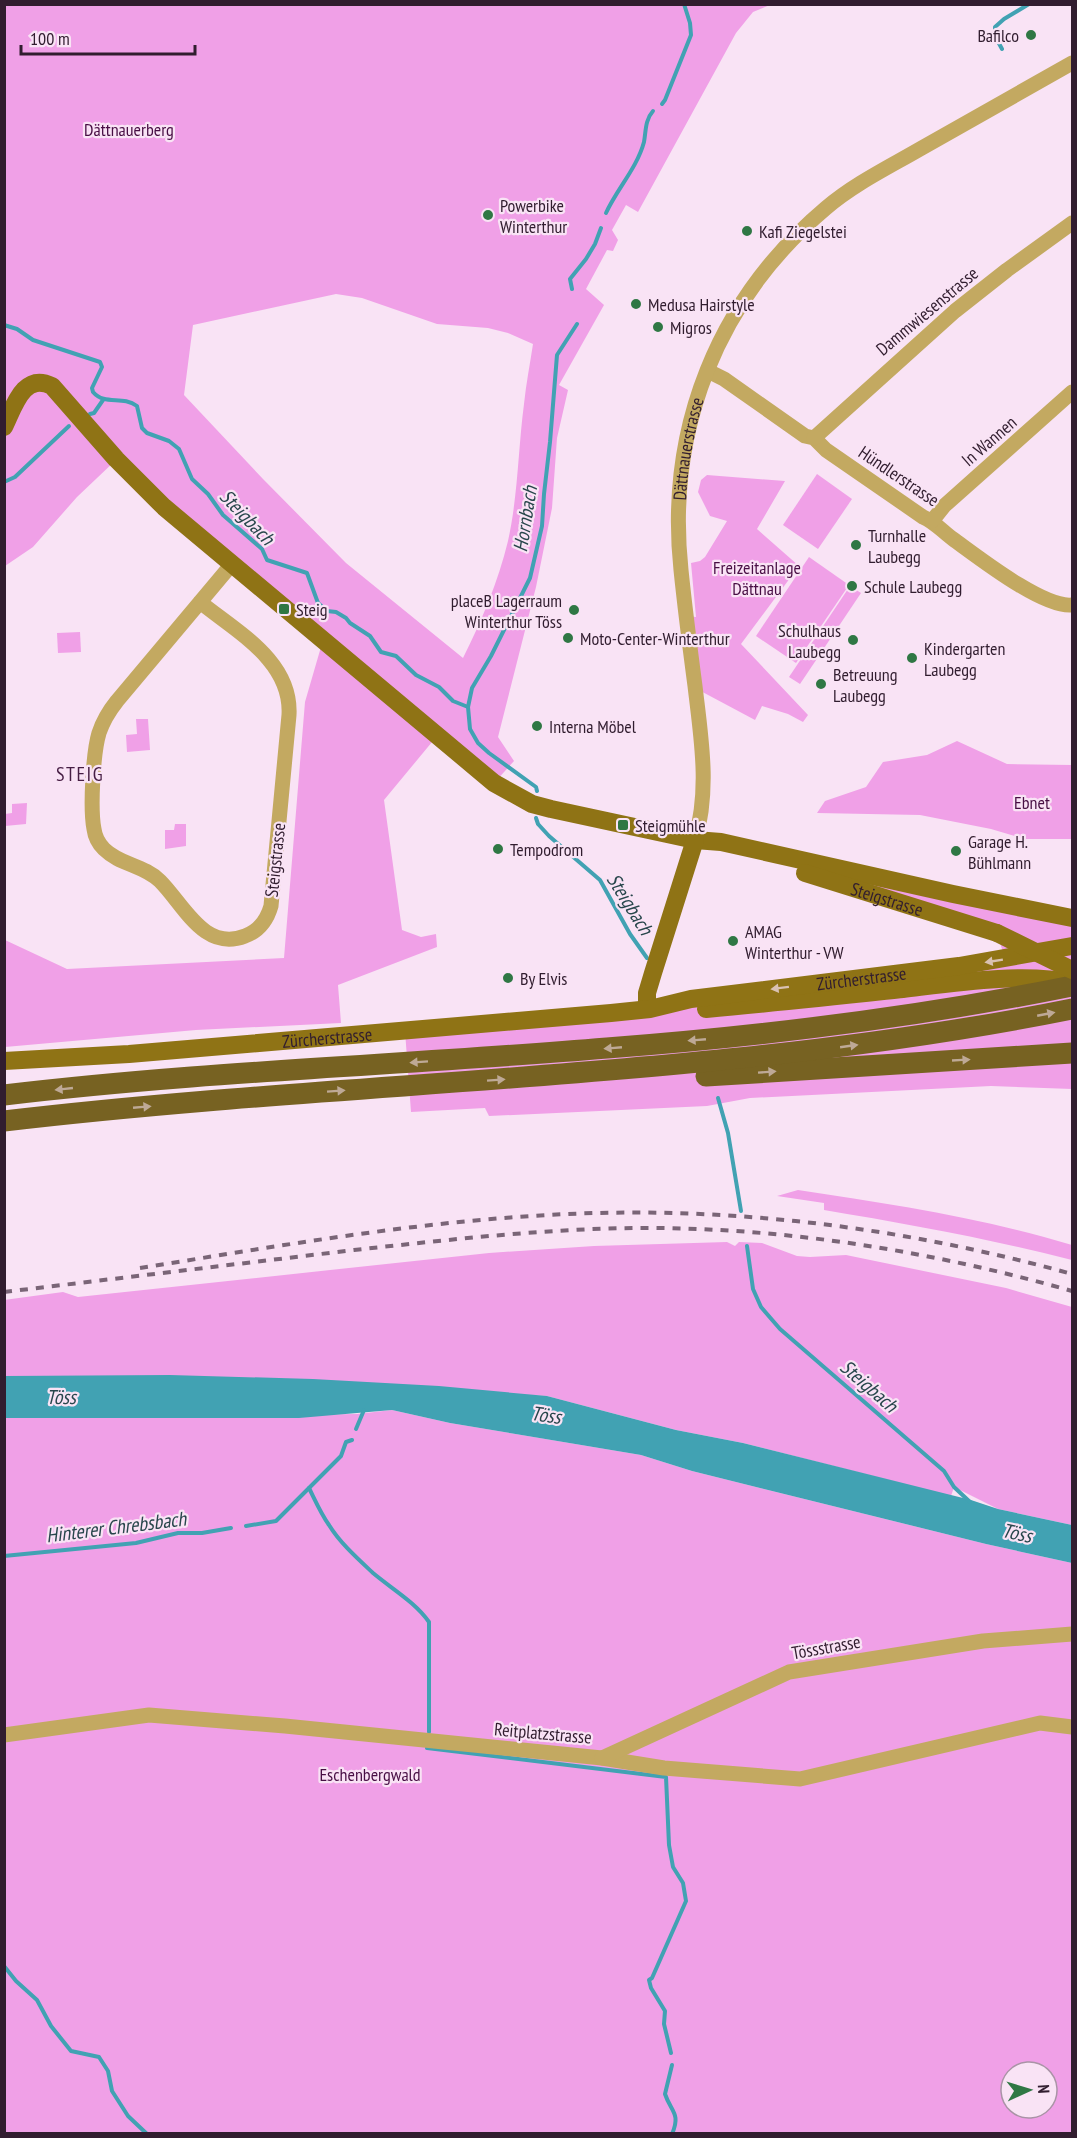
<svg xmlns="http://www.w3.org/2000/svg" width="1077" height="2138" font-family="'PT Sans Narrow',sans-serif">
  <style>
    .green { fill: #f0a0e7; fill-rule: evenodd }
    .water { fill: #41a2b3 }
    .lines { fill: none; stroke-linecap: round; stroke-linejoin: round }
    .stream { stroke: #41a2b3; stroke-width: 4 }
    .minor { stroke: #c3a961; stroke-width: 15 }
    .major { stroke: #8f7315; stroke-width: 18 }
    .highway { stroke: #776222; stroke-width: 21 }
    .rail { stroke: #7a6577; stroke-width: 4; stroke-dasharray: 8 8; stroke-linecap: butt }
    .major-bridge { stroke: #8f7315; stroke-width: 18 }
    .oneway { fill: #d9c1b2 }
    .oneway2 { fill: #bea996 }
    .poi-dot { fill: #2f7744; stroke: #f9e3f5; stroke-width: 2 }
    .labels { text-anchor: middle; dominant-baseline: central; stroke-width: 4.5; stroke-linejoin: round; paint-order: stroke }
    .poi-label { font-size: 18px; fill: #311d2f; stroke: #f9e3f5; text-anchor: start }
    .park-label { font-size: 18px; fill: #480e44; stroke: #f9e3f5 }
    .street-label { font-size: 18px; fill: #311d2f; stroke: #f9e3f5 }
    .water-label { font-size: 20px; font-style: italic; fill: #28464c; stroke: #f9e3f5 }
    .neighbourhood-label { font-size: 20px; letter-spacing: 1.5px; fill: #461d43; stroke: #f9e3f5 }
  </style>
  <rect width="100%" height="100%" fill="#f9e3f5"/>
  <g class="green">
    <path d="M 5,5 L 770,5 L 753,12 L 736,33 L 638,212 L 626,205 L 612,230 L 618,240 L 613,251 L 607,250 L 586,289 L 604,305 L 559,385 L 568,390 L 557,438 L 552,508 L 536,587 L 498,737 L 514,761 L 494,783 L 437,736 L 384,800 L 402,930 L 421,937 L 436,934 L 437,947 L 338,985 L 341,1023 L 196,1030 L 5,1047 L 5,940 L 67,969 L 284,958 L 305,702 L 323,640 L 116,460 L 77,497 L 33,547 L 5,566 ZM 336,294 L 362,298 L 437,324 L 488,328 L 508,333 L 533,344 C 530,364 526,384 524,404 C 518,450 518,496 508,541 C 498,582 482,620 463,658 L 346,563 L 263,479 L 184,395 L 193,325 Z"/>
    <path d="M 817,474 L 852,499 L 818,549 L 783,525 Z"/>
    <path d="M 707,475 L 785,481 L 757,529 L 799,566 L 741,644 L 808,715 L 803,722 L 788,714 L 762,706 L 755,720 L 695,688 L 686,616 L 696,617 L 691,563 L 700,561 L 705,557 L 727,521 L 710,516 L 698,492 L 701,480 Z"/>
    <path d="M 809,557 L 849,585 L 796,663 L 756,636 Z"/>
    <path d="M 850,586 L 861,593 L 800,684 L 789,677 Z"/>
    <path d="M 80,632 L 81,652 L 58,653 L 57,633 Z"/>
    <path d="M 136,719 L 148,719 L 150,750 L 127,752 L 126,735 L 137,734 Z"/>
    <path d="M 957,741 L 1007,764 L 1072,765 L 1072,839 L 1025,839 L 991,829 L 920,815 L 817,813 L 825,801 L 866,787 L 883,762 L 927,755 Z"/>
    <path d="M 27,803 L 26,824 L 5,826 L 5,814 L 12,813 L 12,804 Z"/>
    <path d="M 175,824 L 186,824 L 186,846 L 165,849 L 165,830 L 174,830 Z"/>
    <path d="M 813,875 L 1072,918 L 1072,1089 L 991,1086 L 750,1098 L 707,1106 L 489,1116 L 485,1108 L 411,1112 L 405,1031 L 1005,959 L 997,933 Z"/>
    <path d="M 798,1190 C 891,1204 983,1218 1072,1245 L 1072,1260 C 990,1239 908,1224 824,1210 L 824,1203 L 777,1196 Z"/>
    <path d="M 727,1242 L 735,1246 L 739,1242 L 762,1243 L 797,1256 L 810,1257 L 846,1255 L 1006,1288 L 1072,1307 L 1072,1525 L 998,1509 L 954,1487 L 951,1496 L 743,1443 L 676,1430 L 547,1396 L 65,1376 L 5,1376 L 4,1300 L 63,1292 L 78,1297 L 489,1253 L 594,1246 Z"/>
    <path d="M 392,1410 L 450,1423 L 641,1455 L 692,1471 L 986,1544 L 1072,1563 L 1072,2133 L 5,2133 L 4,1418 L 357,1414 ZM 1011,2072 L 1047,2072 L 1047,2108 L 1011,2108 Z"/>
  </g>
  <path class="water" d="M 170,1375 L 313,1379 L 439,1386 L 547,1396 L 676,1430 L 743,1443 L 971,1500 L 998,1509 L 1072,1525 L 1072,1563 L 986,1544 L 692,1471 L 641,1455 L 450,1423 L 392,1410 L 299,1418 L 5,1418 L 5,1376 Z"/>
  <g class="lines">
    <g class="stream">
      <path d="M 1002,49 L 995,36 L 995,27 L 1004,19 L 1029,4"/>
      <path d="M 662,104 L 665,100 L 691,35 L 690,23 L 684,4"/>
      <path d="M 606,213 C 617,189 637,168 644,142 C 646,131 645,120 653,111"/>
      <path d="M 572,289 L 570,279 L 586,259 L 595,244 L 601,228"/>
      <path d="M 4,325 L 17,329 L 33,340 L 100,362 L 102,367 L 92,388 L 93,392 C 105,406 122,395 137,406 L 142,428 L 147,433 L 169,441 L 179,449 L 192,479 L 208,494 L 223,515 L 262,549 L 267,560 L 307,573 L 318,603 L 327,611 L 336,612 L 346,618 L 350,623 L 370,636 L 381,652 L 396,656 L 416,675 L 439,687 L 453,701 L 468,707"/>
      <path d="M 90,414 L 94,413 L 103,400"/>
      <path d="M 4,482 L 15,477 L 69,426"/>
      <path d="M 537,791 L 536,787 L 489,753 L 478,743 L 470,729 L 468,707 L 472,688 L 491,656 L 530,578 L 542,526 L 544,494 L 550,442 L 557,355 L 577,324"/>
      <path d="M 536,818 L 538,824 L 549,836 L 600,880 L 630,934 L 647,958"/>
      <path d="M 718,1098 L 728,1133 L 741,1211"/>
      <path d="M 747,1246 L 753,1289 L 761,1307 L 780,1329 L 944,1471 L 954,1487 L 970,1502"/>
      <path d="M 356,1429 L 364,1410"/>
      <path d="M 309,1488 C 315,1500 321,1514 329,1525 C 340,1543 358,1559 373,1573 C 392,1589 415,1602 429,1622 L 429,1732"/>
      <path d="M 246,1526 L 276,1521 L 341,1456 L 346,1442 L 352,1440"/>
      <path d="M 4,1556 L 136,1543 L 178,1533 L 202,1533 L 231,1528"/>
      <path d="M 427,1748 L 666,1777 L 669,1845 L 673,1867 L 683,1883 L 686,1901 L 652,1978 L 649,1980 L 651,1988 L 665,2011 L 664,2024 L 671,2053"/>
      <path d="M 4,1966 L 16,1981 L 37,2000 L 51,2026 L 71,2051 L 99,2057 L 108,2071 L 112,2091 L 128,2116 L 147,2134"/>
      <path d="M 672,2065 L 665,2094 C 671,2112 681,2113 672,2134"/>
    </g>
    <g class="minor">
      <path d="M 708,371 L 724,379 L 805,436 L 814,438 L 826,450 L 923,517 C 935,522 943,532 953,539 C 978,557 1043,608 1072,605"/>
      <path d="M 814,438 L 955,311 L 1007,270 L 1072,223"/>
      <path d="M 932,521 L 944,506 L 1072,392"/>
      <path d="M 200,602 C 237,632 292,661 289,715 L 271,906 C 267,920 259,931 245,936 C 204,952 184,905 160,881 C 144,865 120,865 104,849 C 99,844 95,837 94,829 C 90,809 93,753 99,733 C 103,721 109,711 117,701 L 232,564"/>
      <path id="s1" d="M 695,840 C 710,789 701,738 695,686 C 690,648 685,609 681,570 C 666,429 717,300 826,208 C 854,184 889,167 920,149 C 971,120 1022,91 1072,63"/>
      <path d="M 4,1735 L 149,1715 L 285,1726 L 602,1758 L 664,1768 L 800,1779 L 1040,1723 L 1072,1727"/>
      <path d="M 602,1758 L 789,1672 L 983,1641 L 1072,1634"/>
    </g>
    <g class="major">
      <path d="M 4,427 C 14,407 23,372 52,386 L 116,459 L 164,507 L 494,783 L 532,804 L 551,809 L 695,840 L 721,842 L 953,894 L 1072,918"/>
      <path id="s2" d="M 805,873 L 997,933"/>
      <path d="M 647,1009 L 647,993 L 653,973 L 695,840"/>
      <path d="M 706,1009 C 772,1003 837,996 903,989 C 953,983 1024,972 1072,983"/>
      <path id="s3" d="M 4,1061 L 129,1054 L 611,1013 L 650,1009 L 691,999 L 959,966 L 1072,946"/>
    </g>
    <g class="highway">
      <path d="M 706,1076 L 1072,1053"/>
      <path d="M 4,1095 C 205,1071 406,1065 607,1048 C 764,1036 919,1017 1072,986"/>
      <path d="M 4,1121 C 360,1079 720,1080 1072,1009"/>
    </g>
    <g class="rail">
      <path d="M 140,1268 C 291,1244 442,1217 596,1213 C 757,1209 917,1231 1072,1274"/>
      <path d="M 4,1292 C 121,1278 237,1264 354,1250 C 456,1239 558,1227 662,1228 C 801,1230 938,1253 1072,1291"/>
    </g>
    <path class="major-bridge" d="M 997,933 L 1072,970"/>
  </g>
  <defs><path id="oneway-solid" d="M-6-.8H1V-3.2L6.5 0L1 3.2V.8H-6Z" transform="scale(1.5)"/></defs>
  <g class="oneway">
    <use href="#oneway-solid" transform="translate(994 961) rotate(171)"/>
    <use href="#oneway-solid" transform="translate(780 988) rotate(173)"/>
  </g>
  <g class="oneway2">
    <use href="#oneway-solid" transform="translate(1046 1014) rotate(-11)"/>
    <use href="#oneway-solid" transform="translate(697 1040) rotate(175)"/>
    <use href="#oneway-solid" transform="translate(849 1046) rotate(-8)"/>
    <use href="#oneway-solid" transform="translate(613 1048) rotate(175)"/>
    <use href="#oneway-solid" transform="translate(961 1060) rotate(-3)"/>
    <use href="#oneway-solid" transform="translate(419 1062) rotate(176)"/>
    <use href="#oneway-solid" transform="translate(767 1072) rotate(-4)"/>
    <use href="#oneway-solid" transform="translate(496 1080) rotate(-4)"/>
    <use href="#oneway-solid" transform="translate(64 1089) rotate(174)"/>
    <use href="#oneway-solid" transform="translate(336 1091) rotate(-4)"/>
    <use href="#oneway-solid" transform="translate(142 1107) rotate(-5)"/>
  </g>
  <g class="poi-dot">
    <circle cx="1031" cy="35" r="6"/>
    <circle cx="488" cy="215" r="6"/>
    <circle cx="747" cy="231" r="6"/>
    <circle cx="636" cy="304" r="6"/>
    <circle cx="658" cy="327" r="6"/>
    <circle cx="856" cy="545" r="6"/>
    <circle cx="852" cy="586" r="6"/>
    <rect x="278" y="603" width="12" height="12" rx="3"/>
    <circle cx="574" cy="610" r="6"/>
    <circle cx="568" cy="638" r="6"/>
    <circle cx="853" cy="640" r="6"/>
    <circle cx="912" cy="658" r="6"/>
    <circle cx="821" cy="684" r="6"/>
    <circle cx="537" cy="726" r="6"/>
    <rect x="617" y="819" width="12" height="12" rx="3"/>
    <circle cx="498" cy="849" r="6"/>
    <circle cx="956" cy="851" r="6"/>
    <circle cx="733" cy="941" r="6"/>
    <circle cx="508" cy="978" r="6"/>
  </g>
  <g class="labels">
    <g class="poi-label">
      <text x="1019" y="35" text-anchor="end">Bafilco</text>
      <text x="500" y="205">Powerbike<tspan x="500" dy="21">Winterthur</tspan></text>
      <text x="759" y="231">Kafi Ziegelstei</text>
      <text x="648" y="304">Medusa Hairstyle</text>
      <text x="670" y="327">Migros</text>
      <text x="868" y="535">Turnhalle<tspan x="868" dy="21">Laubegg</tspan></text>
      <text x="864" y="586">Schule Laubegg</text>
      <text x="562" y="600" text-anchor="end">placeB Lagerraum<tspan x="562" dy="21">Winterthur Töss</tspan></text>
      <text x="296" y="609">Steig</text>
      <text x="841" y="630" text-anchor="end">Schulhaus<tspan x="841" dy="21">Laubegg</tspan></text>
      <text x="580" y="638">Moto-Center-Winterthur</text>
      <text x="924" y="648">Kindergarten<tspan x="924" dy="21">Laubegg</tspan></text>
      <text x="833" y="674">Betreuung<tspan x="833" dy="21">Laubegg</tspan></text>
      <text x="549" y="726">Interna Möbel</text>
      <text x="635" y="825">Steigmühle</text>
      <text x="968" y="841">Garage H.<tspan x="968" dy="21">Bühlmann</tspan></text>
      <text x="510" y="849">Tempodrom</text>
      <text x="745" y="931">AMAG<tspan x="745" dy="21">Winterthur - VW</tspan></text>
      <text x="520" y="978">By Elvis</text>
    </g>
    <g class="park-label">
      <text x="129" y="129">Dättnauerberg</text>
      <text x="757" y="567">Freizeitanlage<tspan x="757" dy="21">Dättnau</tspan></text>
      <text x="1032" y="802">Ebnet</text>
      <text x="370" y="1774">Eschenbergwald</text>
    </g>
    <g class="street-label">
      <text transform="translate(927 311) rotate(-40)">Dammwiesenstrasse</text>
      <text transform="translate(989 441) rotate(-41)">In Wannen</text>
      <text stroke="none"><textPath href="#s1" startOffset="394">Dättnauerstrasse</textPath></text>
      <text transform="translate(899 476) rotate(34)">Hündlerstrasse</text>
      <text transform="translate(275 860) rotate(-84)">Steigstrasse</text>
      <text stroke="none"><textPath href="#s2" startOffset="86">Steigstrasse</textPath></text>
      <text stroke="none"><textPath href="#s3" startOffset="862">Zürcherstrasse</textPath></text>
      <text stroke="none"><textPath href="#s3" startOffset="324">Zürcherstrasse</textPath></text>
      <text transform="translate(826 1647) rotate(-10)">Tössstrasse</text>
      <text transform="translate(543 1733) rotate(5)">Reitplatzstrasse</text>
    </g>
    <g class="water-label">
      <text transform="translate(247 517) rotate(46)">Steigbach</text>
      <text transform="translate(525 519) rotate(-81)">Hornbach</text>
      <text transform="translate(630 904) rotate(58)">Steigbach</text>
      <text transform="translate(869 1386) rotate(41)">Steigbach</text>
      <text x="61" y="1397">Töss</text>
      <text transform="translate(546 1415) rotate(8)">Töss</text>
      <text transform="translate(116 1527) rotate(-7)">Hinterer Chrebsbach</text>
      <text transform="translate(1017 1533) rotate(12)">Töss</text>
    </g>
    <g class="neighbourhood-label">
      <text x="80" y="774">STEIG</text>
    </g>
  </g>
  <rect width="1077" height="2138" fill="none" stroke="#311d2f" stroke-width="12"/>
  <g transform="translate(1029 2090) rotate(86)"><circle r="28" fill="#f9e3f5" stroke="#a994a6" stroke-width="1.5"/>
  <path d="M0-4.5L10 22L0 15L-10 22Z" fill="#2f7744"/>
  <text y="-9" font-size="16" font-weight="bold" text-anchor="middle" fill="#311d2f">N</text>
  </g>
  <path d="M21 45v9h174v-9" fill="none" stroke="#311d2f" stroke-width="3"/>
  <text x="30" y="45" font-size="18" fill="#311d2f" stroke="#f9e3f5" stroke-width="4.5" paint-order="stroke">100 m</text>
</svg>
